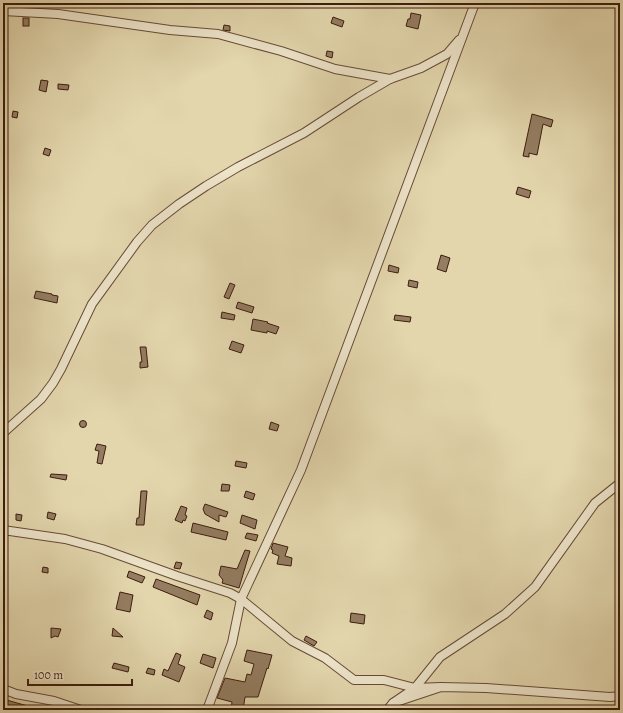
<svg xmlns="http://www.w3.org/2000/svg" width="623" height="713" font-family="Alegreya,serif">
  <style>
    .building { fill: #947d61; stroke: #3e1d0e }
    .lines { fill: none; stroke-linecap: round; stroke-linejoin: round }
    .minor-casing { stroke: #674b36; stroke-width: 10 }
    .minor { stroke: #ede4ca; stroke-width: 8 }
  </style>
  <rect width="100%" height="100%" fill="#e3d6ad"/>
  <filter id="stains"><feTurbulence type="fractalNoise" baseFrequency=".005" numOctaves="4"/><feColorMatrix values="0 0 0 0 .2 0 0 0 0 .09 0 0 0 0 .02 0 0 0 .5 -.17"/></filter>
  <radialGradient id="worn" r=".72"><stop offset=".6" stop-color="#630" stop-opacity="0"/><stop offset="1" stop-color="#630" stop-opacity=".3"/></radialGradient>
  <g class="building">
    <path d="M 411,13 L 421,15 L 418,29 L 406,26 L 408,19 L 410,19 Z"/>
    <path d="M 333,17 L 344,21 L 342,27 L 331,23 Z"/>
    <rect x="23" y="18" width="6" height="8"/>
    <path d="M 224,25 L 230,26 L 230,31 L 223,30 Z"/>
    <path d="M 327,51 L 333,52 L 332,58 L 326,56 Z"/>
    <path d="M 41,80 L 48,81 L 46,92 L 39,90 Z"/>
    <path d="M 58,84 L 69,85 L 68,90 L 58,89 Z"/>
    <path d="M 13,111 L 18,112 L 17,118 L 12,117 Z"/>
    <path d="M 532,114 L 553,120 L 551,127 L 543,124 L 537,155 L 529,153 L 529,157 L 523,156 Z"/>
    <path d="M 45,148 L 51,150 L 49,156 L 43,154 Z"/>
    <path d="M 518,187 L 531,191 L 529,198 L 516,194 Z"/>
    <path d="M 441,255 L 450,258 L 446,272 L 437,269 Z"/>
    <path d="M 389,265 L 399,268 L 398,273 L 388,271 Z"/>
    <path d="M 409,280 L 418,282 L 417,288 L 408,286 Z"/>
    <path d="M 230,283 L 235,285 L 229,299 L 224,297 Z"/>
    <path d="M 36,291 L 52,294 L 52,295 L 58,296 L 57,303 L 34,298 Z"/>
    <path d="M 238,302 L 254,307 L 252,313 L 236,308 Z"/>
    <path d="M 222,312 L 235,315 L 234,320 L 221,318 Z"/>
    <path d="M 395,315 L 411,317 L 410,322 L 394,320 Z"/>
    <path d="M 253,319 L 268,322 L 267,323 L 279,327 L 276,334 L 267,331 L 267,333 L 251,330 Z"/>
    <path d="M 232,341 L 244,345 L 241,353 L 229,349 Z"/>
    <path d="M 140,347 L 146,347 L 148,367 L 140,368 L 140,362 L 142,362 Z"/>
    <circle cx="83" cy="424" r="3.5"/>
    <path d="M 271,422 L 279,425 L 277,431 L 269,429 Z"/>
    <path d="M 97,444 L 106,446 L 102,464 L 97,463 L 99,451 L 95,450 Z"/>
    <path d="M 236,461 L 247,463 L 246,468 L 235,466 Z"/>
    <path d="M 51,474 L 67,475 L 66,480 L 50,477 Z"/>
    <path d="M 222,484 L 230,485 L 229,491 L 221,491 Z"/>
    <path d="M 141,491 L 147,491 L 144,525 L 136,525 L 137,518 L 139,518 Z"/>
    <path d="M 246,491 L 255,494 L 253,500 L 244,497 Z"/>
    <path d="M 205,504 L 228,512 L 226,517 L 219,515 L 219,522 L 205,514 L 203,509 Z"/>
    <path d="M 181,506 L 187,508 L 185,515 L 187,516 L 185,521 L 183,520 L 182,523 L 175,520 Z"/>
    <path d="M 48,512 L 56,514 L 54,520 L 47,518 Z"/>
    <path d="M 16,514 L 22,515 L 21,521 L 16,520 Z"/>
    <path d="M 242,515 L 257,520 L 255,529 L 240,523 Z"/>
    <path d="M 193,523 L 228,532 L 226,540 L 191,532 Z"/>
    <path d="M 247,533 L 258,535 L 256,541 L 245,538 Z"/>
    <path d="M 273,543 L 288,547 L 285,556 L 292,558 L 291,566 L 277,564 L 279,556 L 272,553 L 273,550 L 271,549 Z"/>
    <path d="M 245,550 L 250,551 L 239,588 L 222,583 L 223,580 L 219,575 L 221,566 L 237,569 Z"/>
    <path d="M 176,562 L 182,563 L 180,569 L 174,568 Z"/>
    <path d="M 43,567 L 48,568 L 48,573 L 42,572 Z"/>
    <path d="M 129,571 L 145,577 L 142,583 L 127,577 Z"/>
    <path d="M 156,579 L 200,595 L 197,605 L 153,587 Z"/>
    <path d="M 120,592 L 133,595 L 130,612 L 116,609 Z"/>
    <path d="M 207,610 L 213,613 L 211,620 L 204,617 Z"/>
    <path d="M 351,613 L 365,615 L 364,624 L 350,622 Z"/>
    <path d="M 51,628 L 61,629 L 58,637 L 55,636 L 51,638 Z"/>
    <path d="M 113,628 L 123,637 L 112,636 Z"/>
    <path d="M 306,636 L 317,642 L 314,646 L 304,640 Z"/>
    <path d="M 247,650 L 272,655 L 268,669 L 267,668 L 258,697 L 245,697 L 243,710 L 231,710 L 232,702 L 217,698 L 225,678 L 245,682 L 247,674 L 251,675 L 254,664 L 244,661 Z"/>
    <path d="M 176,653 L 181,655 L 178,664 L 185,667 L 179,682 L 162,675 L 164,669 L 168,671 Z"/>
    <path d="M 203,654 L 216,658 L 213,668 L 200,663 Z"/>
    <path d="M 114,663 L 129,667 L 128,672 L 112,668 Z"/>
    <path d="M 148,668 L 155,670 L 154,675 L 146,673 Z"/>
    <path d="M 3,699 L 35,708 L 35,710 L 3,709 Z"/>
  </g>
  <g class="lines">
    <defs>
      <g id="minor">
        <path d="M 3,11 L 58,14 L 170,30 L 218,34 L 281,51 L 335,69 L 390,79"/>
        <path d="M 3,433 L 41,399 L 53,383 L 61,369 L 92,304 L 137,242 L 152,225 L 179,204 L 206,186 L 238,167 L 304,133 L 359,97 L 390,79 L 421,68 L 447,54 L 459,40"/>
        <path d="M 3,530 L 65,539 L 102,549 L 177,576 L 230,593 L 241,599 L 292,641 L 325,658 L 354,680 L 384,680 L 415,688 L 441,687"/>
        <path d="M 3,689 L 16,694 L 54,701 L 81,710"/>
        <path d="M 393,703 L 415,688 L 440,657 L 505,614 L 535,587 L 595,503 L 620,483"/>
        <path d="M 207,710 L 232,643 L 241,599 L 301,470 L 475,3"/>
        <path d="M 387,710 L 393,703 L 441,687 L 486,688 L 610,697 L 620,696"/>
      </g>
    </defs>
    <use href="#minor" class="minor-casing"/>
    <use href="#minor" class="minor"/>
  </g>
  <rect width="623" height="713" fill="none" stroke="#e3d6ad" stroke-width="16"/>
  <rect x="4" y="4" width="615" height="705" fill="none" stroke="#3e1d0e" stroke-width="2"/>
  <rect x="8" y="8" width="607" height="697" fill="none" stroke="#3e1d0e"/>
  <path d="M28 679v6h104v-6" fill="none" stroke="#3e1d0e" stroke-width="2"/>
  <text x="34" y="679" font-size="12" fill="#3e1d0e" stroke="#ede4ca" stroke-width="3" paint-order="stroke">100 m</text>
  <rect width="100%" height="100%" filter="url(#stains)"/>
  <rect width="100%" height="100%" fill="url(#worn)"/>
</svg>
